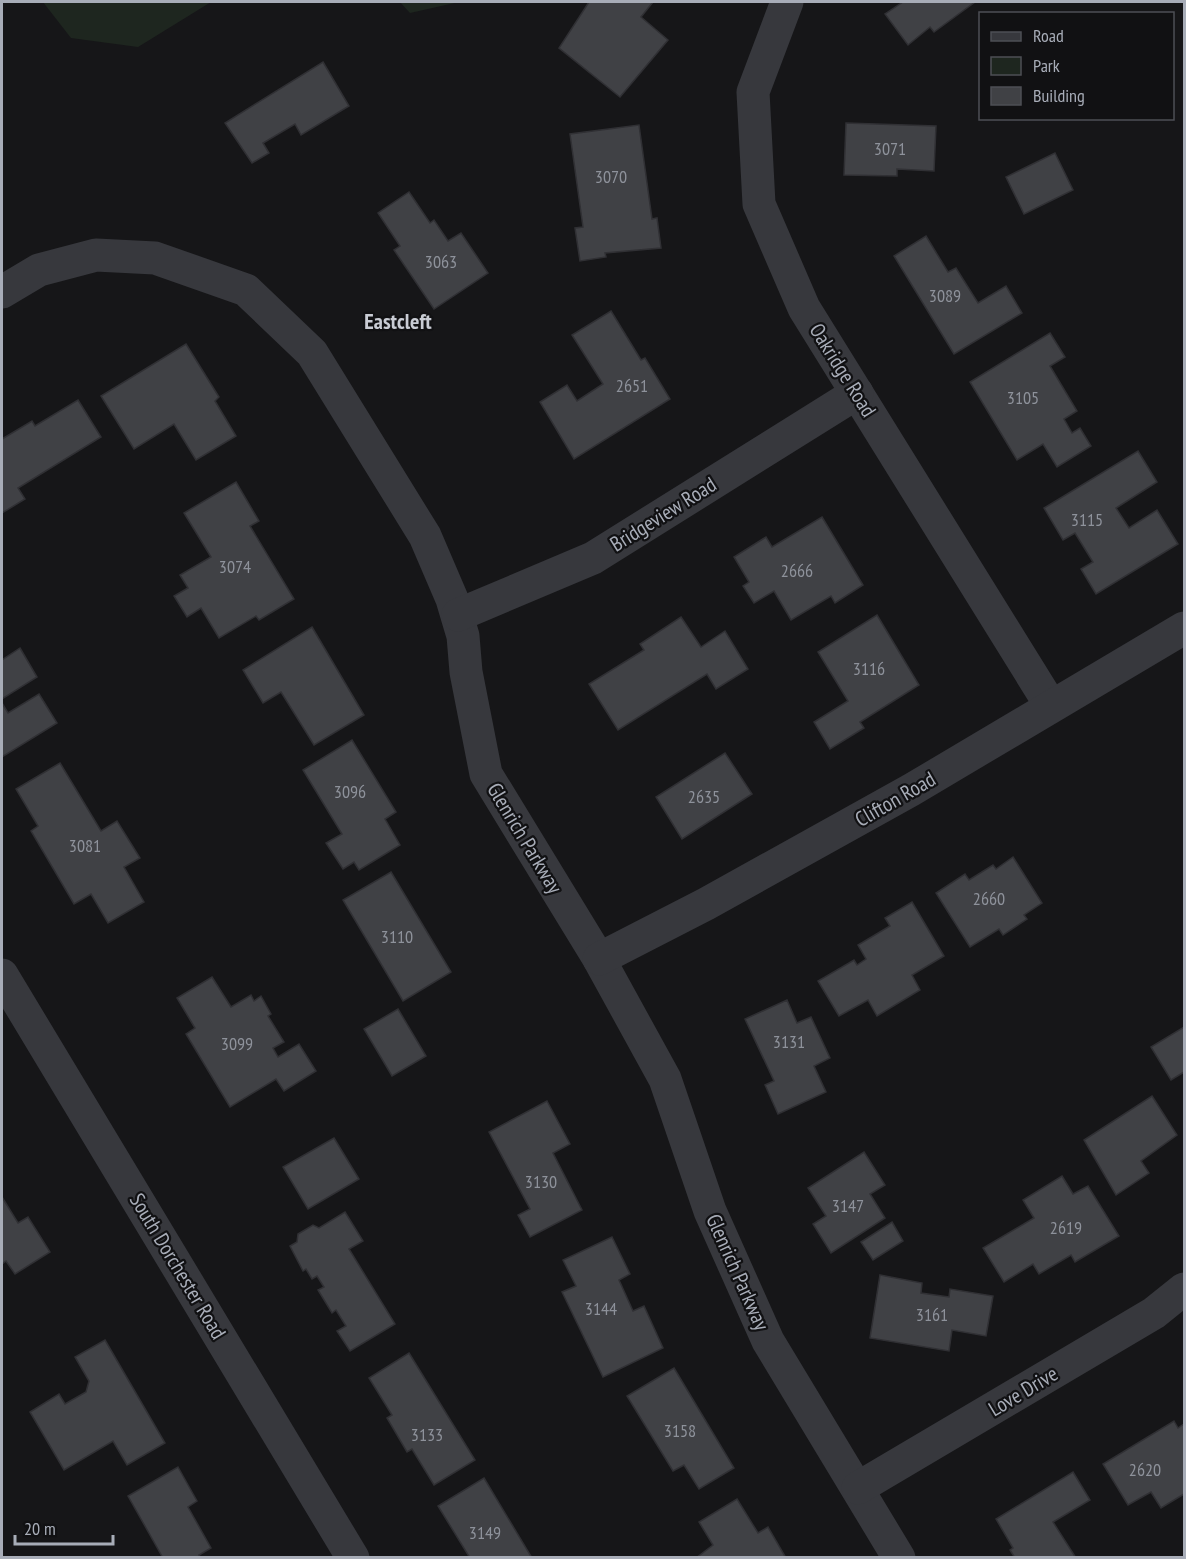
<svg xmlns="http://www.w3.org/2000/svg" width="1186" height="1559" font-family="'PT Sans Narrow',sans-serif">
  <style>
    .green { fill: #1e261f }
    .building { fill: #404145; stroke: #303034; stroke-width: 1.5 }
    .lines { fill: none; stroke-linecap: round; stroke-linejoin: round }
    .minor { stroke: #37383d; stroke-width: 33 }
    .labels { text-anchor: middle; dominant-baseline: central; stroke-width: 4.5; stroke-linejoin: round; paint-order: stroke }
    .number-label { font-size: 18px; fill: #8e929b }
    .street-label { font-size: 21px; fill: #a8adb8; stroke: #111113 }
    .neighbourhood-label { font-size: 22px; font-weight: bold; fill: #c9ccd4; stroke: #111113 }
  </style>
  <rect width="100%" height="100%" fill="#161618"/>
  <g class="green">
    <path d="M 43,2 L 211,2 L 138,47 L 71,38 Z"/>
    <path d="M 400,2 L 459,2 L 410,13 Z"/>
  </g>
  <g class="building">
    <path d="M 589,2 L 653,2 L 641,17 L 668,40 L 620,97 L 559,48 Z"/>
    <path d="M 903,2 L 975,2 L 934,32 L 930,27 L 908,45 L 885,14 Z"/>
    <path d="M 323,62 L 349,106 L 301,135 L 295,124 L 263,143 L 269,153 L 252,163 L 225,123 Z"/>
    <path d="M 846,123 L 936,126 L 934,171 L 897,169 L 897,176 L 844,175 Z"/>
    <path d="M 639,125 L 652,219 L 657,218 L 661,248 L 605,253 L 606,257 L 580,261 L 575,228 L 583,227 L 570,134 Z"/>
    <path d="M 1055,153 L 1073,190 L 1024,214 L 1006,177 Z"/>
    <path d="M 409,192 L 430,223 L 434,220 L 448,241 L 461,233 L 488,273 L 434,309 L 394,250 L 400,246 L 378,213 Z"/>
    <path d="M 926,236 L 948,272 L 956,268 L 978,303 L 1006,286 L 1022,313 L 954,354 L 894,256 Z"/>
    <path d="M 611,311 L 641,360 L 645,358 L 670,399 L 574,459 L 540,402 L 567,385 L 577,401 L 603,384 L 572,335 Z"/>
    <path d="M 1050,333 L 1065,357 L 1050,366 L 1077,411 L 1064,419 L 1072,433 L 1080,428 L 1091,446 L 1057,467 L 1043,444 L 1017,460 L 970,382 Z"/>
    <path d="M 186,344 L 219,397 L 215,401 L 236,436 L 196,460 L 174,424 L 134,449 L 101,396 Z"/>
    <path d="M 78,400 L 101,437 L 18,488 L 25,499 L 2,513 L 2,439 L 32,421 L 35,426 Z"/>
    <path d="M 1138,451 L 1157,482 L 1116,508 L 1129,528 L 1157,510 L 1178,544 L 1096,594 L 1081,569 L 1093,562 L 1075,533 L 1063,540 L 1044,508 Z"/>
    <path d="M 236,482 L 259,521 L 250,526 L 294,599 L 259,620 L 256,616 L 219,638 L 201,608 L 187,617 L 174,596 L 188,588 L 180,575 L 211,557 L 184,513 Z"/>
    <path d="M 822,517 L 863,585 L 835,603 L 831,596 L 791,620 L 774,591 L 754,603 L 743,586 L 749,582 L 734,557 L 766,537 L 772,547 Z"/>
    <path d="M 877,615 L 919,685 L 860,722 L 864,728 L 830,749 L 814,722 L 848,701 L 818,652 Z"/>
    <path d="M 681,617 L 701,647 L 725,631 L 748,669 L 716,689 L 707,674 L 618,730 L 589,684 L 644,650 L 640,644 Z"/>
    <path d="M 312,627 L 364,715 L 314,745 L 281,692 L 263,703 L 243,670 Z"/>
    <path d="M 20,648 L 37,677 L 2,699 L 2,660 Z"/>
    <path d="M 39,694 L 57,723 L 2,757 L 2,703 L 8,713 Z"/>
    <path d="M 352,740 L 396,812 L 385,819 L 400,845 L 359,870 L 354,862 L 343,869 L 326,843 L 342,834 L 303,770 Z"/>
    <path d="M 725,753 L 752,794 L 682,839 L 656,797 Z"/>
    <path d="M 60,763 L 101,831 L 117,821 L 140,858 L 124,867 L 144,902 L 108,923 L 91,894 L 74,904 L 31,831 L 38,826 L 16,789 Z"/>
    <path d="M 1013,857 L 1042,903 L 1024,915 L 1027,919 L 1003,935 L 999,929 L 970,947 L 936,893 L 965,874 L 969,880 L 993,865 L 996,869 Z"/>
    <path d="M 391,872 L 451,972 L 403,1001 L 343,900 Z"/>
    <path d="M 912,902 L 944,956 L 912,975 L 920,990 L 877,1016 L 868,1000 L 839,1016 L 818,981 L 854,960 L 857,965 L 866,959 L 858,945 L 890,926 L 885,918 Z"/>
    <path d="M 212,977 L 231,1007 L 251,995 L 254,1001 L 261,996 L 271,1014 L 268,1016 L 284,1042 L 273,1048 L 278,1057 L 299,1044 L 316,1071 L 284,1091 L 276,1079 L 230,1107 L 186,1034 L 195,1028 L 177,998 Z"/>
    <path d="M 787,1000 L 797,1023 L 811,1017 L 830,1058 L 814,1066 L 826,1092 L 778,1114 L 765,1085 L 774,1081 L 745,1019 Z"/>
    <path d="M 398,1009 L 426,1056 L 392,1076 L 364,1029 Z"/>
    <path d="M 1184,1027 L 1184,1072 L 1171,1080 L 1151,1047 Z"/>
    <path d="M 1152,1096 L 1177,1135 L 1141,1161 L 1149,1173 L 1116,1195 L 1084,1140 Z"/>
    <path d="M 547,1101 L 570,1144 L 553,1153 L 582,1210 L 530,1237 L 518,1215 L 530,1209 L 489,1132 Z"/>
    <path d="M 334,1138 L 359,1179 L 308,1209 L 283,1167 Z"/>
    <path d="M 864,1152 L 885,1185 L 870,1194 L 885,1218 L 831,1253 L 813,1224 L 826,1216 L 808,1188 Z"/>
    <path d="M 1062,1176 L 1073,1194 L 1088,1186 L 1119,1236 L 1075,1262 L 1071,1255 L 1039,1274 L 1033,1264 L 1004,1282 L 983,1248 L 1034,1218 L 1023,1200 Z"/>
    <path d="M 2,1197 L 18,1223 L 28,1217 L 50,1252 L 15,1274 L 6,1261 L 2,1264 Z"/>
    <path d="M 345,1212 L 363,1241 L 349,1249 L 395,1324 L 350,1351 L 337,1331 L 346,1326 L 336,1310 L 332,1313 L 318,1290 L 324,1287 L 317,1276 L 312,1279 L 306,1269 L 303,1271 L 290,1246 L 297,1242 L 298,1234 L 313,1225 L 319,1228 Z"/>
    <path d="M 892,1222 L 903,1241 L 873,1260 L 861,1242 Z"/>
    <path d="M 612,1237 L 630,1274 L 619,1280 L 633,1311 L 644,1306 L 663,1348 L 603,1377 L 562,1292 L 576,1286 L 563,1260 Z"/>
    <path d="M 880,1275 L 922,1283 L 921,1293 L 949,1297 L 950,1289 L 993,1296 L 986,1336 L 952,1330 L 949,1351 L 870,1338 Z"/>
    <path d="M 105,1340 L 165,1443 L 127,1465 L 113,1441 L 64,1470 L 30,1412 L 59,1394 L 65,1404 L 86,1392 L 89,1381 L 75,1357 Z"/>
    <path d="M 409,1353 L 475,1460 L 434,1485 L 412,1449 L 407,1452 L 387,1418 L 392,1415 L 369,1378 Z"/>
    <path d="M 674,1368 L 734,1468 L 699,1489 L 684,1465 L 673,1471 L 627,1396 Z"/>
    <path d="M 1174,1421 L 1178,1428 L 1184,1424 L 1184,1494 L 1161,1508 L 1151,1492 L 1128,1505 L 1103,1464 Z"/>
    <path d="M 178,1467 L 197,1501 L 188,1507 L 211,1548 L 199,1555 L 201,1558 L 163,1558 L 128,1496 Z"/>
    <path d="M 1073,1472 L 1090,1500 L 1053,1522 L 1076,1558 L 1015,1558 L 1010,1550 L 1013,1548 L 996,1519 Z"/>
    <path d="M 484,1478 L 532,1558 L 470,1558 L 438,1506 Z"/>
    <path d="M 737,1499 L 758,1533 L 768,1527 L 786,1558 L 696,1558 L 713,1545 L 699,1522 Z"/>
  </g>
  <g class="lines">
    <g class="minor">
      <path d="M 787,2 L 753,92 L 759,204 L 804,308 L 1051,706"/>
      <path d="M 2,292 L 39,270 L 96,255 L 155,258 L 246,290 L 312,353 L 425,536 L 452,599 L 463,636 L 466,672 L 486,774 L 599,959 L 665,1079 L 710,1211 L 768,1341 L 899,1558"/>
      <path d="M 458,615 L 593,558 L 857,393"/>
      <path d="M 599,959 L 706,904 L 911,790 L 1184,628"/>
      <path d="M 2,975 L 353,1558"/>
      <path d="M 858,1488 L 1154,1313 L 1184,1289"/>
    </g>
  </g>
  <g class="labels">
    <g class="number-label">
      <text x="890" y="148">3071</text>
      <text x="611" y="176">3070</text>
      <text x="441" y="261">3063</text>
      <text x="945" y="295">3089</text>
      <text x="632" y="385">2651</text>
      <text x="1023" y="397">3105</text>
      <text x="1087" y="519">3115</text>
      <text x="235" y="566">3074</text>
      <text x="797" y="570">2666</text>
      <text x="869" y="668">3116</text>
      <text x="350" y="791">3096</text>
      <text x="704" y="796">2635</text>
      <text x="85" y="845">3081</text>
      <text x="989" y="898">2660</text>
      <text x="397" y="936">3110</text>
      <text x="789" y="1041">3131</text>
      <text x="237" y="1043">3099</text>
      <text x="541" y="1181">3130</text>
      <text x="848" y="1205">3147</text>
      <text x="1066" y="1227">2619</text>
      <text x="601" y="1308">3144</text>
      <text x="932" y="1314">3161</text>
      <text x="680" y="1430">3158</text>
      <text x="427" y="1434">3133</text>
      <text x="1145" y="1469">2620</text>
      <text x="485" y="1532">3149</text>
    </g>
    <g class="street-label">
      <text transform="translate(843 370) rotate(58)">Oakridge Road</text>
      <text transform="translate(663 514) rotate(-32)">Bridgeview Road</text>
      <text transform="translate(895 799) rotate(-30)">Clifton Road</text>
      <text transform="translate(525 838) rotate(59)">Glenrich Parkway</text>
      <text transform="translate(178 1266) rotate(59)">South Dorchester Road</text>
      <text transform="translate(738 1272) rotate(66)">Glenrich Parkway</text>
      <text transform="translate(1023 1391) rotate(-31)">Love Drive</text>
    </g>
    <g class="neighbourhood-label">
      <text x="398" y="321">Eastcleft</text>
    </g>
  </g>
  <rect width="1186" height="1559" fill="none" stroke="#a8adb8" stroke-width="6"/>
  <rect x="979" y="12" width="195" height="108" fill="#111113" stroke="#4d4f55" stroke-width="1.5"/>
  <rect x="991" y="32" width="30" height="9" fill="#37383d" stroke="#4d4f55" stroke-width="1.5"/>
  <text x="1033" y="42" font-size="18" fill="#a8adb8">Road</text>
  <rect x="991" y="57" width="30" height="18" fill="#1e261f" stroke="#4d4f55" stroke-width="1.5"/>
  <text x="1033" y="72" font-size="18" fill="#a8adb8">Park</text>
  <rect x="991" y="87" width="30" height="18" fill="#404145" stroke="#4d4f55" stroke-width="1.5"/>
  <text x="1033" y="102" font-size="18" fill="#a8adb8">Building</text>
  <path d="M15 1535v9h98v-9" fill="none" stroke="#a8adb8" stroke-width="3"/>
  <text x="24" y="1535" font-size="18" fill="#a8adb8" stroke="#111113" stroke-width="4.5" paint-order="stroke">20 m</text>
</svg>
